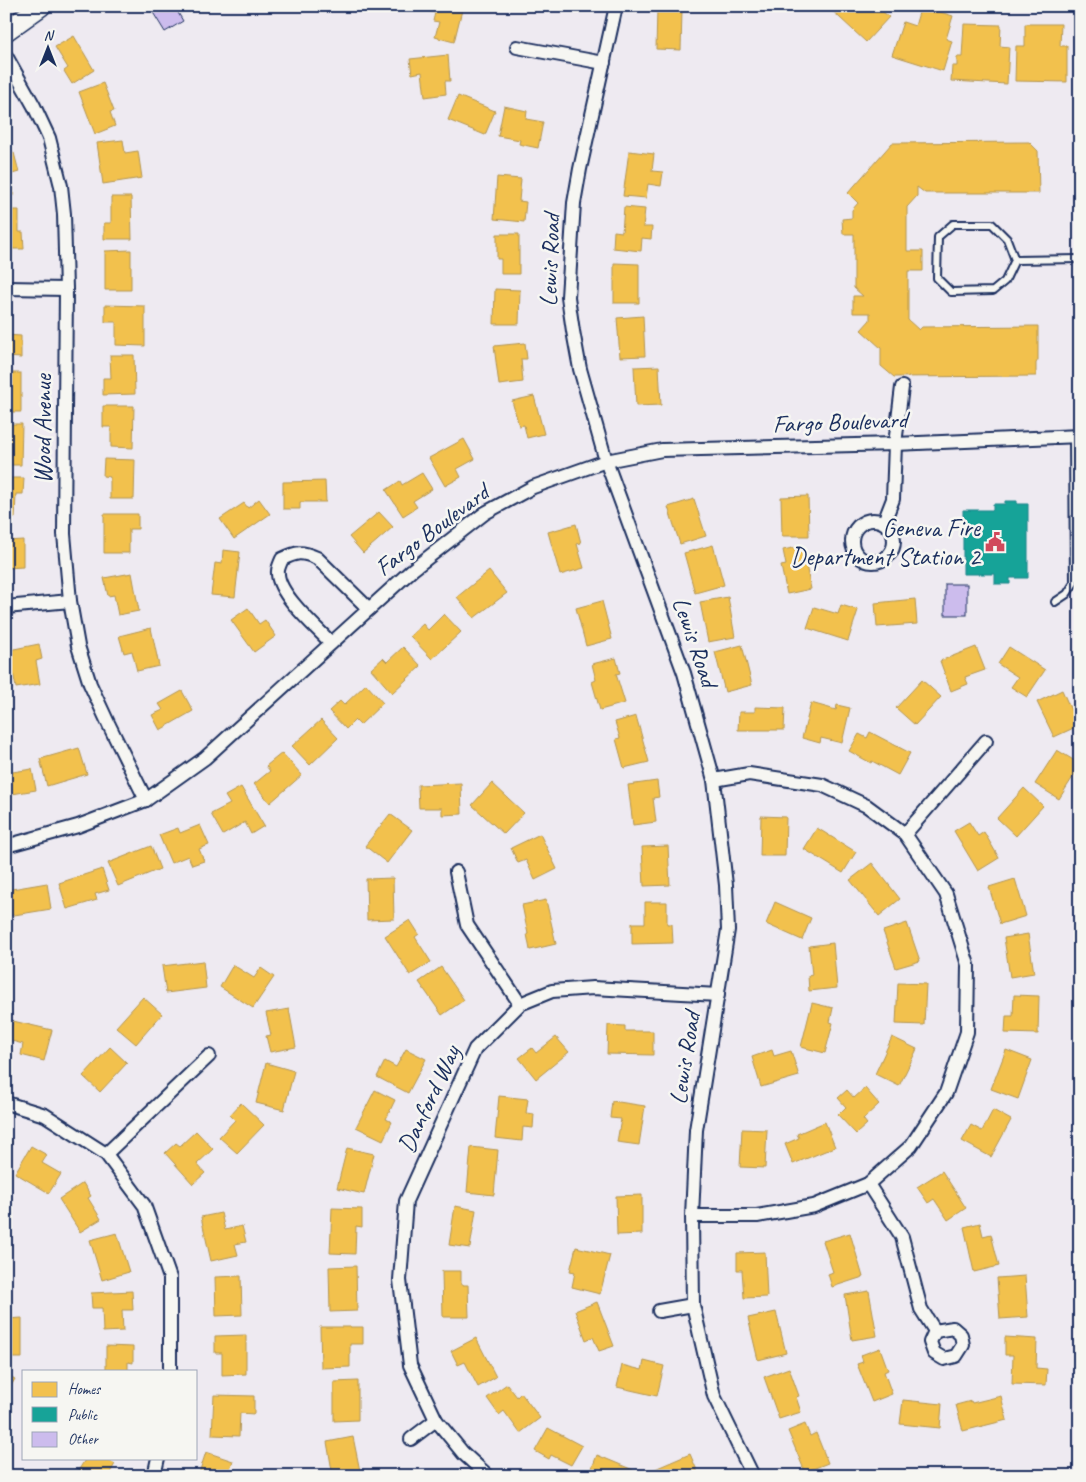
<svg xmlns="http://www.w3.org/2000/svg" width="1086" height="1482" font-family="Caveat,sans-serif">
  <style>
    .built { fill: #e4dcf0 }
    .homes { fill: #f2c14e; stroke: #b29553 }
    .public { fill: #17a398; stroke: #188087 }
    .building { fill: #ccbced; stroke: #1b2f5e }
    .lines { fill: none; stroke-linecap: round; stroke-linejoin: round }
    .service-casing { stroke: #1b2f5e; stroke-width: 10 }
    .minor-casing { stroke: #1b2f5e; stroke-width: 16 }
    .secondary-casing { stroke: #1b2f5e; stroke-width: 22 }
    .service { stroke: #f6f6f2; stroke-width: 6 }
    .minor { stroke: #f6f6f2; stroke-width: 12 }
    .secondary { stroke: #f6f6f2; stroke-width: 19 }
    .labels { text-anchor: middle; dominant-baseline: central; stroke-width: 5; stroke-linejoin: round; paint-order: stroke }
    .street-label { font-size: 25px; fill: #1b2f5e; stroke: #f6f6f2 }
    .poi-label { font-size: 25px; fill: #1b2f5e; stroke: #f6f6f2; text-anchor: end }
  </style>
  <rect width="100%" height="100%" fill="#eeeaf1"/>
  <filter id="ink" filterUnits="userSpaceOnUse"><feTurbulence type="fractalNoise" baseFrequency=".02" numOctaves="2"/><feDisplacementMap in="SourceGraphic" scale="10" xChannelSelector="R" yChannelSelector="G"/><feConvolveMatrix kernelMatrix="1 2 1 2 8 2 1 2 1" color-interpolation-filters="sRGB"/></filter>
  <g filter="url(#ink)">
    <path class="built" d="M 1079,895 L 1080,1476 L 1076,1476 Z"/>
    <g class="homes">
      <path d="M 424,6 L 463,6 L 454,42 L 435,37 L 439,22 L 433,21 L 435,13 L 423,10 Z"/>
      <path d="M 827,6 L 886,6 L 882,11 L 889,17 L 866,42 Z"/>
      <path d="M 921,6 L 953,16 L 946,39 L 952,41 L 943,71 L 892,55 L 903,22 L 915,26 Z"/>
      <path d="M 657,9 L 682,10 L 681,50 L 656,49 Z"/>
      <path d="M 964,24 L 1001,25 L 1000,46 L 1009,47 L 1007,84 L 951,81 L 952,66 L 957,66 L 957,57 L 962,57 Z"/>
      <path d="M 1025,24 L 1061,24 L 1060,46 L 1067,46 L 1067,82 L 1015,81 L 1016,46 L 1025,46 Z"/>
      <path d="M 74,36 L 94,70 L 72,84 L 64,71 L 68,68 L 55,47 Z"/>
      <path d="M 448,55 L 450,81 L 445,81 L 446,94 L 425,97 L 422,72 L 412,74 L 410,59 Z"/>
      <path d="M 103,83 L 114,111 L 110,112 L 115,126 L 95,134 L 79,92 Z"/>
      <path d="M 458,96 L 495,111 L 485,135 L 448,120 Z"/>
      <path d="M 504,106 L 527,111 L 526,119 L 543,122 L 538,148 L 519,144 L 520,140 L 498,136 Z"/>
      <path d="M 123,140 L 125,153 L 138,151 L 142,178 L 103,184 L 97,143 Z"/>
      <path d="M 1029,142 L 1038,151 L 1039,193 L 925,193 L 917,187 L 917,196 L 907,207 L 907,251 L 923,251 L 923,271 L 908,271 L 908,320 L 919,330 L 922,327 L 1038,326 L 1038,360 L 1036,363 L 1036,376 L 894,377 L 881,366 L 881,348 L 861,330 L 870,320 L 870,313 L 853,313 L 853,296 L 863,296 L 854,288 L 854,234 L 843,234 L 842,219 L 852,218 L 852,210 L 858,203 L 848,193 L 892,143 Z"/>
      <path d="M 629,151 L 654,154 L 652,171 L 663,172 L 661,186 L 648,184 L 646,198 L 623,196 Z"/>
      <path d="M 14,153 L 19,172 L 9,175 L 14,195 L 6,196 L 6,155 Z"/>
      <path d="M 497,177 L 521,179 L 519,201 L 526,202 L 524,222 L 494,219 Z"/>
      <path d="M 111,197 L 131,197 L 132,239 L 104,239 L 104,223 L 111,223 Z"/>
      <path d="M 624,207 L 645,209 L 643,227 L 652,227 L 651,239 L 642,238 L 641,251 L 613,248 L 614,231 L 622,232 Z"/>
      <path d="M 6,210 L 19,210 L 19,232 L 23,232 L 24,249 L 6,249 Z"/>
      <path d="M 497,234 L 519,234 L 519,274 L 501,274 L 501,259 L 497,259 Z"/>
      <path d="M 131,250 L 131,290 L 105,290 L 105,251 Z"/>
      <path d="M 614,263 L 639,264 L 639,303 L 614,303 Z"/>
      <path d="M 495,289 L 520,290 L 519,324 L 494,324 Z"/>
      <path d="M 105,305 L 145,306 L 145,346 L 116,345 L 116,322 L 105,322 Z"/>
      <path d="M 643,316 L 645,356 L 620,357 L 617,318 Z"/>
      <path d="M 6,335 L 21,336 L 21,358 L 6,357 Z"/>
      <path d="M 525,343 L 527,359 L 521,359 L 523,382 L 499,385 L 494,346 Z"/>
      <path d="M 110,355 L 134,355 L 135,394 L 103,395 L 103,378 L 111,378 Z"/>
      <path d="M 659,366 L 661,405 L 636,406 L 634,367 Z"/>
      <rect x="6" y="373" width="15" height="39"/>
      <path d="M 534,396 L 544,434 L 527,438 L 524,425 L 519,426 L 512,401 Z"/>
      <path d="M 103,406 L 134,406 L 133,448 L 111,447 L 111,427 L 103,427 Z"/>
      <path d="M 6,424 L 22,424 L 21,465 L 6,465 Z"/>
      <path d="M 464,439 L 475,459 L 457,469 L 461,477 L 445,486 L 429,458 Z"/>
      <path d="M 104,459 L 135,460 L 134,499 L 110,499 L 110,477 L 103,476 Z"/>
      <path d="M 422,473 L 432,489 L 413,501 L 417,507 L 403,516 L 386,490 L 400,481 L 402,485 Z"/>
      <path d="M 6,478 L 24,478 L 23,494 L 16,494 L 15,518 L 6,517 Z"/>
      <path d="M 325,481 L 326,502 L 300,502 L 300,509 L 283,509 L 283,482 Z"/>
      <path d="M 808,496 L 809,536 L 782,536 L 781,497 Z"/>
      <path d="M 259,499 L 270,514 L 234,539 L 220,519 L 244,503 L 248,508 Z"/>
      <path d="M 694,499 L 706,536 L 680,544 L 668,507 Z"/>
      <path d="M 379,512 L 393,527 L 363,553 L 349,537 Z"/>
      <path d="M 104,514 L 138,514 L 138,529 L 129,529 L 129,553 L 104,553 Z"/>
      <path d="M 576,524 L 581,543 L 577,544 L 584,568 L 560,575 L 548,532 Z"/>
      <path d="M 23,540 L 23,567 L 7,568 L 6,541 Z"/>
      <path d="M 713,545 L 724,585 L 695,593 L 684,553 Z"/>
      <path d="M 802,546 L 811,589 L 787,594 L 781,566 L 786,565 L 783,550 Z"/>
      <path d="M 223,550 L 240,552 L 235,597 L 211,595 L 215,563 L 222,564 Z"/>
      <path d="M 489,571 L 507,593 L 474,618 L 457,597 Z"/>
      <path d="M 132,573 L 139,611 L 118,615 L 114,595 L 108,596 L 104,578 Z"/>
      <path d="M 728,597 L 735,637 L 708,642 L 700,602 Z"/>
      <path d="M 915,599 L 917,624 L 877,627 L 875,603 Z"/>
      <path d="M 602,601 L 612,639 L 586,646 L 576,608 Z"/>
      <path d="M 841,605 L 858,610 L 848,641 L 807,628 L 814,607 L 838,614 Z"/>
      <path d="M 248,608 L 259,624 L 265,620 L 276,636 L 254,652 L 231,620 Z"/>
      <path d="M 444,614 L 461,632 L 432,659 L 410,636 L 423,624 L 428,630 Z"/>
      <path d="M 151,628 L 159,666 L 137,671 L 132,651 L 124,653 L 119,636 Z"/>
      <path d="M 39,644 L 42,659 L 36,661 L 40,684 L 16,688 L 9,650 Z"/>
      <path d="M 742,645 L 752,685 L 725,692 L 715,652 Z"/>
      <path d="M 403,647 L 421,666 L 392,693 L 371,669 L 383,658 L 387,662 Z"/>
      <path d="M 976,647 L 985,670 L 965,677 L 968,684 L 951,691 L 940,661 Z"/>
      <path d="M 1009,647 L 1045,670 L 1027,697 L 1011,687 L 1018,677 L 998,664 Z"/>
      <path d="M 616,658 L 620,673 L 616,674 L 625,703 L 600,710 L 592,682 L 596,680 L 592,664 Z"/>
      <path d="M 922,680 L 941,697 L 915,725 L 896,708 Z"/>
      <path d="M 366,684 L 383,703 L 360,725 L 355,720 L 346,729 L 329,711 L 340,701 L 344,705 Z"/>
      <path d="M 1062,690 L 1078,726 L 1054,737 L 1037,702 Z"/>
      <path d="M 182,691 L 193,711 L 160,730 L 152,715 L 163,710 L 159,704 Z"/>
      <path d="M 811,703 L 836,710 L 837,705 L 850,708 L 842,743 L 821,738 L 820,743 L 802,738 Z"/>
      <path d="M 755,707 L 785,708 L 784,730 L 738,730 L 739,712 L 755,712 Z"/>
      <path d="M 636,716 L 649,762 L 624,768 L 616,739 L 620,738 L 615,722 Z"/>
      <path d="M 321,720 L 338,738 L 310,765 L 292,746 Z"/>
      <path d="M 870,732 L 910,753 L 898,775 L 872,761 L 871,763 L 849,751 L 859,734 L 867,738 Z"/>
      <path d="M 79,748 L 87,774 L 47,786 L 40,759 Z"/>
      <path d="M 1057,750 L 1080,764 L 1080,766 L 1059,799 L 1035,784 Z"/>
      <path d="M 282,753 L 302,775 L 270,803 L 254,784 L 270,771 L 266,766 Z"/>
      <path d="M 32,769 L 36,790 L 6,795 L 6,773 Z"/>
      <path d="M 657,781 L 659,797 L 653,798 L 656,822 L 633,825 L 628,785 Z"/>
      <path d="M 461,783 L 462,814 L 442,815 L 442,808 L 419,808 L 418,785 Z"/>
      <path d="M 492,783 L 524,813 L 504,834 L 472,805 Z"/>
      <path d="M 241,787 L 264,826 L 251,834 L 245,822 L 223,835 L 211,814 L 230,804 L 225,796 Z"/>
      <path d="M 1024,788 L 1043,806 L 1016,836 L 997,818 Z"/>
      <path d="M 390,814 L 412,830 L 387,863 L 365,846 Z"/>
      <path d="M 761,816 L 786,817 L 785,856 L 760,856 Z"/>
      <path d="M 969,822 L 978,836 L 984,832 L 999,858 L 978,871 L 954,831 Z"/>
      <path d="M 200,825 L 209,845 L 199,849 L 204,861 L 192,865 L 188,856 L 171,863 L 159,835 L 178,828 L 180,833 Z"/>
      <path d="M 817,828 L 856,852 L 843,873 L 804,849 Z"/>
      <path d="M 540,834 L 557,869 L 535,880 L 526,860 L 518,863 L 511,848 Z"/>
      <path d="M 151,846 L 160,869 L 118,886 L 108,863 Z"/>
      <path d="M 668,846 L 670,885 L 644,886 L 642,847 Z"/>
      <path d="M 872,863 L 900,899 L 879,916 L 850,880 Z"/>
      <path d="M 102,869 L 109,890 L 95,894 L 97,900 L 67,909 L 59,883 Z"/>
      <path d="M 393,878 L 394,919 L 367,920 L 366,879 Z"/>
      <path d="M 1015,879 L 1026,916 L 1000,924 L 989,887 Z"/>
      <path d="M 47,883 L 51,909 L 8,916 L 6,890 Z"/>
      <path d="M 546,900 L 556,944 L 530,950 L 527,934 L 528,934 L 522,905 Z"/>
      <path d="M 645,902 L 667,902 L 667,924 L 672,924 L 673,943 L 632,944 L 632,923 L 645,923 Z"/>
      <path d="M 775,902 L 811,918 L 802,940 L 766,924 Z"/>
      <path d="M 410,920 L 419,934 L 415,937 L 431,962 L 410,975 L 385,936 Z"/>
      <path d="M 907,923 L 920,961 L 896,968 L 883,931 Z"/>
      <path d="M 1028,934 L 1034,973 L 1010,977 L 1004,938 Z"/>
      <path d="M 833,943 L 837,988 L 809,991 L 808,976 L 812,975 L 809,946 Z"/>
      <path d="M 203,961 L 206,988 L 166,993 L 162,966 Z"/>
      <path d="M 233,965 L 254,978 L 261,968 L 274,977 L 253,1008 L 220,987 Z"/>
      <path d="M 441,967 L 464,1000 L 442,1015 L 419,982 Z"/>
      <path d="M 898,983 L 926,984 L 924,1025 L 896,1024 Z"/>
      <path d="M 1014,995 L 1039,996 L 1038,1034 L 1005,1033 L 1006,1016 L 1013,1016 Z"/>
      <path d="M 143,997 L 162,1014 L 136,1044 L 116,1027 Z"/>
      <path d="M 812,1003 L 833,1008 L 830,1022 L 833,1023 L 825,1053 L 801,1047 Z"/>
      <path d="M 289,1009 L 296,1047 L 270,1052 L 266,1036 L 271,1035 L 266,1013 Z"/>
      <path d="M 13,1021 L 52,1030 L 44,1061 L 21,1055 L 23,1044 L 8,1040 Z"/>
      <path d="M 608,1025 L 625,1026 L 625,1031 L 653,1031 L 653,1055 L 607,1054 Z"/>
      <path d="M 556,1037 L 569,1052 L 536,1079 L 519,1058 L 532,1048 L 536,1053 Z"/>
      <path d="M 892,1037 L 917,1049 L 899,1086 L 875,1074 Z"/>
      <path d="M 110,1047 L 127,1063 L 100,1092 L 83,1076 Z"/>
      <path d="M 406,1049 L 426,1059 L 408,1093 L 377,1077 L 385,1061 L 396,1067 Z"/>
      <path d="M 772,1050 L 774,1056 L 791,1051 L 799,1076 L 761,1087 L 752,1057 Z"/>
      <path d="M 1006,1050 L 1032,1060 L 1018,1099 L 991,1089 Z"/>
      <path d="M 266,1063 L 294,1071 L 284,1110 L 256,1103 Z"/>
      <path d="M 865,1088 L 879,1104 L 863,1119 L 867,1124 L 856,1134 L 838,1115 L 846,1107 L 838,1098 L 847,1090 L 854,1098 Z"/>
      <path d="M 375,1090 L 395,1100 L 386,1119 L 392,1122 L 383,1140 L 356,1127 Z"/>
      <path d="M 499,1096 L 528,1099 L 526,1113 L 534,1114 L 533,1128 L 523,1127 L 522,1141 L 495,1138 Z"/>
      <path d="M 612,1101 L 645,1106 L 639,1145 L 617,1142 L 621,1119 L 610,1118 Z"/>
      <path d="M 241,1103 L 264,1125 L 237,1153 L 219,1137 L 235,1120 L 230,1115 Z"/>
      <path d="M 993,1110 L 1011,1120 L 991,1157 L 962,1141 L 971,1125 L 982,1131 Z"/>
      <path d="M 825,1122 L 835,1147 L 793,1164 L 785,1144 L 799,1138 L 797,1134 Z"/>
      <path d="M 742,1129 L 767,1130 L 765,1168 L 740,1167 Z"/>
      <path d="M 196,1131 L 213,1149 L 197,1164 L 205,1173 L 193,1184 L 165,1153 L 176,1143 L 180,1146 Z"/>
      <path d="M 6,1139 L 12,1141 L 7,1162 L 6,1162 Z"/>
      <path d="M 31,1146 L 47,1155 L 42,1163 L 61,1174 L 49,1193 L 15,1173 Z"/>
      <path d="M 471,1147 L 498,1150 L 494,1195 L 467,1192 Z"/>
      <path d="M 347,1148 L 374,1154 L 364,1194 L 337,1188 Z"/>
      <path d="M 942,1171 L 966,1208 L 948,1220 L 934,1199 L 928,1203 L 917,1187 Z"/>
      <path d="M 83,1183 L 91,1196 L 88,1198 L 101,1219 L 80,1232 L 59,1199 Z"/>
      <path d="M 642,1195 L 642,1234 L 617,1235 L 616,1196 Z"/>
      <path d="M 455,1206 L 476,1210 L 470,1248 L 449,1245 Z"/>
      <path d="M 332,1208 L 362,1209 L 362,1227 L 356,1226 L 355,1254 L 330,1253 Z"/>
      <path d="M 221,1213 L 225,1230 L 242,1226 L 246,1242 L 235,1244 L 238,1255 L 211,1261 L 201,1217 Z"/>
      <path d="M 980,1223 L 983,1236 L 991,1234 L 999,1266 L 974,1272 L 964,1227 Z"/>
      <path d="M 117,1233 L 129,1272 L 102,1280 L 90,1240 Z"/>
      <path d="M 850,1233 L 863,1277 L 832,1287 L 828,1274 L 833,1272 L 823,1241 Z"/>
      <path d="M 576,1247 L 610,1255 L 600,1294 L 572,1287 L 575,1272 L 570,1271 Z"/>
      <path d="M 765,1252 L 767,1297 L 744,1298 L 742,1270 L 737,1270 L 737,1253 Z"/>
      <path d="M 356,1266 L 357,1311 L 330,1312 L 329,1267 Z"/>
      <path d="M 442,1271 L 461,1271 L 461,1285 L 468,1285 L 469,1317 L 443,1317 Z"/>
      <path d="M 241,1276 L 242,1315 L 216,1316 L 215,1277 Z"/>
      <path d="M 1025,1276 L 1028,1317 L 1000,1319 L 997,1278 Z"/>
      <path d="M 132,1291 L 133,1310 L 122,1310 L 123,1331 L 103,1332 L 102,1308 L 92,1308 L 91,1293 Z"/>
      <path d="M 869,1291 L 877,1336 L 852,1340 L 845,1295 Z"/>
      <path d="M 597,1302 L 614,1346 L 599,1351 L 593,1337 L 586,1340 L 575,1311 Z"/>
      <path d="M 776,1312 L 786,1353 L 758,1360 L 748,1318 Z"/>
      <path d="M 22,1318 L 22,1358 L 6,1358 L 6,1319 Z"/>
      <path d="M 320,1327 L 363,1327 L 363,1344 L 350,1344 L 350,1367 L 321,1368 Z"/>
      <path d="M 246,1335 L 246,1374 L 222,1375 L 222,1353 L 215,1353 L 215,1336 Z"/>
      <path d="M 1005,1337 L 1037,1339 L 1036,1368 L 1047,1369 L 1046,1385 L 1012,1384 L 1013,1355 L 1005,1355 Z"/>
      <path d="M 476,1338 L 496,1377 L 478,1387 L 465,1362 L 458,1365 L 451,1351 Z"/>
      <path d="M 106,1346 L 133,1347 L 133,1363 L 128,1362 L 128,1371 L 106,1371 Z"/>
      <path d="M 880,1348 L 888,1370 L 884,1372 L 892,1394 L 872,1402 L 857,1364 L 863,1362 L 861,1355 Z"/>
      <path d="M 644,1361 L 664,1366 L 657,1396 L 617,1387 L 622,1365 L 642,1370 Z"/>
      <path d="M 789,1368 L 799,1396 L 796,1397 L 801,1412 L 779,1419 L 764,1377 Z"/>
      <path d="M 6,1374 L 15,1379 L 6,1394 Z"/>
      <path d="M 358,1381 L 358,1420 L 334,1421 L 334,1382 Z"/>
      <path d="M 507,1384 L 517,1397 L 521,1393 L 540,1418 L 520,1433 L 504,1411 L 499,1415 L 487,1398 Z"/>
      <path d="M 214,1395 L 254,1396 L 254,1414 L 240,1413 L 239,1436 L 212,1435 Z"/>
      <path d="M 1001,1396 L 1007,1420 L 963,1431 L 956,1405 L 971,1401 L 972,1403 Z"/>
      <path d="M 903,1400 L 942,1404 L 940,1428 L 900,1424 Z"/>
      <path d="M 805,1424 L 810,1436 L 816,1433 L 828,1463 L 805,1472 L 788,1431 Z"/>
      <path d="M 548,1428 L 582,1446 L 571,1465 L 551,1455 L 549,1459 L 535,1451 Z"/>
      <path d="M 353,1437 L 361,1476 L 333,1476 L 327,1442 Z"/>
      <path d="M 206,1452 L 233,1461 L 227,1476 L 198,1476 Z"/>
      <path d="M 690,1454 L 699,1475 L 650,1476 L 648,1472 Z"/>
      <path d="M 597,1455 L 633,1470 L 631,1476 L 589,1476 Z"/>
      <path d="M 86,1458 L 105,1458 L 115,1464 L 108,1476 L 75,1476 Z"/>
    </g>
    <path class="public" d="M 1005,501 L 1017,501 L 1017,504 L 1028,504 L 1028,578 L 1010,578 L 1010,584 L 995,584 L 995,574 L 963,574 L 963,510 L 993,510 L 993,504 L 1005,504 Z"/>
    <g class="building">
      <path d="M 149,6 L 174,6 L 183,21 L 165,32 Z"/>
      <rect x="945" y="584" width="22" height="31"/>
    </g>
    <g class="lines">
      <defs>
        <g id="service">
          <path d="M 953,224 L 992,224 L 1007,239 L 1015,260 L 1005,281 L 993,291 L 951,292 L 937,278 L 938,237 Z"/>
          <path d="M 1015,260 L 1080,259"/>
          <path d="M 1055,602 L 1067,594 L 1074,583 L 1073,436"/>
        </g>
        <g id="minor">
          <path d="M 616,6 L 580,169 L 574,203 L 568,297 L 573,331 L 580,369 L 606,461 L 684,673 L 714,780 L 726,885 L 728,930 L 696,1130 L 692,1216 L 693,1305 L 714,1396 L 753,1476"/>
          <path d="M 517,47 L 604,63"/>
          <path d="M 6,56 L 34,106 L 49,138 L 61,186 L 64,214 L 66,289 L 64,534 L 70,601 L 78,646 L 90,684 L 109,725 L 146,800"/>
          <path d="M 6,288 L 66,289"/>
          <circle cx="873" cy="541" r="21"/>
          <path d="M 884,522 L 893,499 L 895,444 L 902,387"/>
          <path d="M 6,607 L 70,601"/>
          <path d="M 331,643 C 316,627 279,595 278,574 C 277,569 280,564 282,559 C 297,552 301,551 317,558 L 369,609"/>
          <path d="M 905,834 L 986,741"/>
          <path d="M 6,846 L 78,826 L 146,800 L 205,758 L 412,570 L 485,513 L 533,487 L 606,461 L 662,450 L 895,444 L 1080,436"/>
          <path d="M 456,872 L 467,925 L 520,1004"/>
          <path d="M 6,1103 L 45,1115 L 106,1154 L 144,1205 L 170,1278 L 170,1371"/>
          <path d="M 106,1154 L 209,1056"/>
          <path d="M 868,1184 L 902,1237 L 921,1309 L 935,1331 L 930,1342 L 934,1353 L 944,1359 L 956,1356 L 963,1345 L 961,1335 L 953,1328 L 935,1331"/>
          <path d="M 692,1216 L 757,1216 L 814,1206 L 868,1184 L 911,1146 L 946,1093 L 967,1032 L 968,965 L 946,894 L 905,834 L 867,806 L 822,785 L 749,774 L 714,780"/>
          <path d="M 659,1311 L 693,1305"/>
          <path d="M 411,1439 L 436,1420"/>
          <path d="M 154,1476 L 158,1458"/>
          <path d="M 488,1476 L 463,1453 L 436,1420 L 410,1365 L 400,1280 L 406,1201 L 475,1049 L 520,1004 L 552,991 L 593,988 L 718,995"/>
        </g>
        <path id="secondary" d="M 6,31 L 41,6"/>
      </defs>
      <use href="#service" class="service-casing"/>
      <use href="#minor" class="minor-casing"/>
      <use href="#secondary" class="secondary-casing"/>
      <use href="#service" class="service"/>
      <use href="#minor" class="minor"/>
      <use href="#secondary" class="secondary"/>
    </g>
  </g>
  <defs>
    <symbol id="civic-bare" viewBox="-9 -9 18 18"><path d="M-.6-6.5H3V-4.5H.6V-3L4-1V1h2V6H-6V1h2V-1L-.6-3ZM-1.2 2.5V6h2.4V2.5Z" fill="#d1495b" stroke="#f6f6f2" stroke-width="2.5" paint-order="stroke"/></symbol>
  </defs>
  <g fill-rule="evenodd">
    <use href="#civic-bare" x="981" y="528" width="28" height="28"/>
  </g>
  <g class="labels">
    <g class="street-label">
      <text transform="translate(550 260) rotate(-88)">Lewis Road</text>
      <text transform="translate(840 422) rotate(-2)">Fargo Boulevard</text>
      <text transform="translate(43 429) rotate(-90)">Wood Avenue</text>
      <text transform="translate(432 530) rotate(-37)">Fargo Boulevard</text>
      <text transform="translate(695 642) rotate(71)">Lewis Road</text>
      <text transform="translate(685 1058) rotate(-81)">Lewis Road</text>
      <text transform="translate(429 1099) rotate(-65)">Danford Way</text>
    </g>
    <g class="poi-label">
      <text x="980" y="528">Geneva Fire<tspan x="980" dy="29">Department Station 2</tspan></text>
    </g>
  </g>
  <rect width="1086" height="1482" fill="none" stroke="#f6f6f2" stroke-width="25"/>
  <rect x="12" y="12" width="1061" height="1457" fill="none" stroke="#1b2f5e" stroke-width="2" filter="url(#ink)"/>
  <rect x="22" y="1370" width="175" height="90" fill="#f6f6f2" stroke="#9ea6b7"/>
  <rect x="32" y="1382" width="25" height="15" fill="#f2c14e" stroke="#9ea6b7"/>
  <text x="68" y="1394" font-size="15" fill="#1b2f5e">Homes</text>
  <rect x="32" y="1407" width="25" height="15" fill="#17a398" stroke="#9ea6b7"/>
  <text x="68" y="1420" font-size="15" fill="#1b2f5e">Public</text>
  <rect x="32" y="1432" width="25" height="15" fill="#ccbced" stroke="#9ea6b7"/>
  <text x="68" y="1444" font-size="15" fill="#1b2f5e">Other</text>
  <g transform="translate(48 48)" stroke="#f6f6f2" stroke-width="4" paint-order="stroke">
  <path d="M0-4L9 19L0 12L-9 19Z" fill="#1b2f5e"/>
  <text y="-8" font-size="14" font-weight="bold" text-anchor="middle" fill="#1b2f5e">N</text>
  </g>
</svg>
